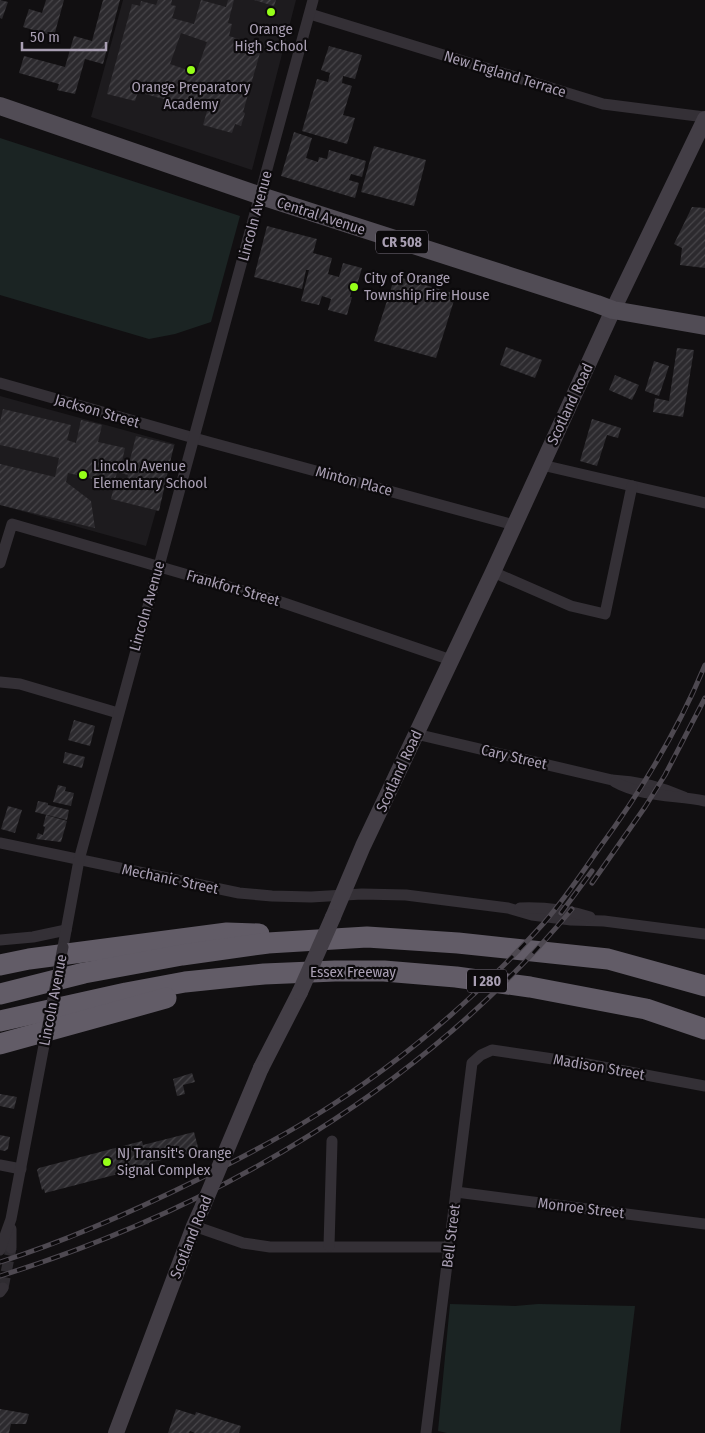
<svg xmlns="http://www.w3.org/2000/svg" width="705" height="1433" font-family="'Fira Sans Condensed',sans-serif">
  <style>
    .built { fill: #1d1b1e }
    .green { fill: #1b2423 }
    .building { fill: url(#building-hatch); fill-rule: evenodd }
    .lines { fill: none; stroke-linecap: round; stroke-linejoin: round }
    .street-tunnel { stroke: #2f2c31; stroke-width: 11; stroke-dasharray: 11 5.5; stroke-linecap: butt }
    .street { stroke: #343036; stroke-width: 11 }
    .secondary { stroke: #433e46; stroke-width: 16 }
    .primary { stroke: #514c55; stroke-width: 18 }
    .highway { stroke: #625c67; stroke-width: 21 }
    .rail-casing { stroke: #4e4951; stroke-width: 5 }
    .rail { stroke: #0c0a0c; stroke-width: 3; stroke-dasharray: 9; stroke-linecap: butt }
    .street-bridge { stroke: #343036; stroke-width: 11 }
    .secondary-bridge { stroke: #433e46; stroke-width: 16 }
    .poi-dot { fill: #96ff19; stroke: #0c0a0c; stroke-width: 2 }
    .labels { text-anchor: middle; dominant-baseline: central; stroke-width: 4.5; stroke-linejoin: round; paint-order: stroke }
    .shield { fill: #0c0a0c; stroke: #7a7281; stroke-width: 1 }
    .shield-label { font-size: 14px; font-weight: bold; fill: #a99fb3 }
    .poi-label { font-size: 15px; fill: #a99fb3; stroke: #0c0a0c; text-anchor: start }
    .street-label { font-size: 15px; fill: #a99fb3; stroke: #0c0a0c }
  </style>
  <defs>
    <pattern id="building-hatch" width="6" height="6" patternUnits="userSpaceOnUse" patternTransform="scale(1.25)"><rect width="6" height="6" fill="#2c2a2e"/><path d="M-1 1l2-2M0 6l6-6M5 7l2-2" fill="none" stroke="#48464a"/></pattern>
  </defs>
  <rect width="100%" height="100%" fill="#110f11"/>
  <g class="built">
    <path d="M 123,0 L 296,0 L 252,170 L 91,117 Z"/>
    <path d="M 0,396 L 175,444 L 146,546 L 0,505 Z"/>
  </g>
  <g class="green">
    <path d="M 0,138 L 240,216 L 211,322 L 175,334 L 149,339 L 0,295 Z"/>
    <path d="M 450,1304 L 515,1306 L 538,1304 L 635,1306 L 620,1433 L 447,1433 L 438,1431 Z"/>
  </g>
  <g class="building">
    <path d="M 0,0 L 8,2 L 2,19 L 0,18 Z"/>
    <path d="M 46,0 L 64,0 L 54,36 L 23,27 L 29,9 L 42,13 Z"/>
    <path d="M 103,0 L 120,0 L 103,64 L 85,59 L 75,94 L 57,90 L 59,84 L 19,73 L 24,56 L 65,67 L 74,36 L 92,41 Z"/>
    <path d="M 158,0 L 172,0 L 171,5 L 176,6 L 172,18 L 194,24 L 201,0 L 226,7 L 228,0 L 234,0 L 228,23 L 232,24 L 229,36 L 262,46 L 243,112 L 245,113 L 241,126 L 235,124 L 232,133 L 203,125 L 207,111 L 138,92 L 135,101 L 107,94 L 132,4 L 140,6 L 141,1 L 156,5 ZM 181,33 L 207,42 L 196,73 L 170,64 Z"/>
    <path d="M 254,0 L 276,0 L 274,6 Z"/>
    <path d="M 329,46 L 362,55 L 355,79 L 343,76 L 342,83 L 352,86 L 343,115 L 355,118 L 347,144 L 302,131 L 317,79 L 328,82 L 330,73 L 321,70 Z"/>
    <path d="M 294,132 L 312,138 L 306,158 L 318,162 L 319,157 L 327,159 L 329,150 L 366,161 L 362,177 L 351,174 L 349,180 L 359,183 L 355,198 L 281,176 Z"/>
    <path d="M 374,146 L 426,160 L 414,206 L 361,192 Z"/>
    <path d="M 692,207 L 705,208 L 705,268 L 680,265 L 682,248 L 674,244 Z"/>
    <path d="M 267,226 L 317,239 L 313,253 L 332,258 L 328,274 L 339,277 L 343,263 L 362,268 L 357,285 L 353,284 L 350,297 L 352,297 L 347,315 L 328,310 L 331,299 L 322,296 L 319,305 L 301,301 L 309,270 L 306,270 L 302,289 L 254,277 Z"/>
    <path d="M 395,276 L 456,294 L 436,358 L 374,341 Z"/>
    <path d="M 506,347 L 542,360 L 535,378 L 500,365 Z"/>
    <path d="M 677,348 L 694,350 L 683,417 L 653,412 L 655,398 L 669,401 Z"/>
    <path d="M 654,361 L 669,366 L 659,396 L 645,391 Z"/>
    <path d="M 615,375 L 639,385 L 632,400 L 609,390 Z"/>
    <path d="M 3,409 L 71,425 L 67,440 L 76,443 L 81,420 L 102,425 L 98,442 L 125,448 L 121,466 L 128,468 L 136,436 L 174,445 L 159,511 L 111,499 L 114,486 L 126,484 L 128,475 L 117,472 L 114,484 L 68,473 L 66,482 L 91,501 L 95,528 L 0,505 L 0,464 L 55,477 L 59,458 L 0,445 L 0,422 Z"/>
    <path d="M 592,419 L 621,428 L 618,438 L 607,435 L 597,466 L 580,461 Z"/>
    <path d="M 74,720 L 95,726 L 90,746 L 68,740 Z"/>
    <path d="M 65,752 L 85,757 L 82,768 L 63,763 Z"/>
    <path d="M 58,785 L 66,787 L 65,791 L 74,793 L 71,806 L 53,802 Z"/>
    <path d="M 38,801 L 48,803 L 48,805 L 69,810 L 67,820 L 35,812 Z"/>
    <path d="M 8,806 L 22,810 L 15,833 L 1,829 Z"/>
    <path d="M 46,815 L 67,821 L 61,842 L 36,839 L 38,833 L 43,835 L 45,827 L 43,826 Z"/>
    <path d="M 192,1073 L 195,1082 L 183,1085 L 185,1094 L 177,1096 L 173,1079 Z"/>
    <path d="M 0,1094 L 17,1097 L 14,1109 L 0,1106 Z"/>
    <path d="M 194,1132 L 199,1151 L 149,1163 L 149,1166 L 45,1193 L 44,1189 L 42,1190 L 37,1170 L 39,1168 L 142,1141 L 143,1145 Z"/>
    <path d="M 0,1135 L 10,1137 L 8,1149 L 5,1151 L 0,1150 Z"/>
    <path d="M 0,1409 L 29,1414 L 26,1424 L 11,1424 L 9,1433 L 0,1433 Z"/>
    <path d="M 176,1409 L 195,1415 L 196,1412 L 241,1426 L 239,1433 L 195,1433 L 190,1431 L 189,1433 L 168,1433 Z"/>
  </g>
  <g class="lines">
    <path class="street-tunnel" d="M 3,1288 L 11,1248"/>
    <g class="street">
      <path d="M 310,14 L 603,104 L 705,117"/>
      <path d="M 0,383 L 194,438 L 514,525"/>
      <path d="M 542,465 L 705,503"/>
      <path d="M 0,563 L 12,524 L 281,602 L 451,660"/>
      <path d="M 493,572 L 571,606 L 605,614 L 632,486"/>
      <path d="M 0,682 L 20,684 L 118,713"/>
      <path d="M 416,734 L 612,780 C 638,781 661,787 684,797"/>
      <path d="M 615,782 C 642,797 675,795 705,801"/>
      <path d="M 0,843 L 239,893 L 272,896 L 311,897 L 362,894 L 406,895 L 508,908 L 532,915 L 571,920 L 604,921 L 705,934"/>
      <path d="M 520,908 C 544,907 567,910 590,917"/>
      <path d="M 0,940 L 33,937 L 66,930"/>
      <path d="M 63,947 L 79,860 L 313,0"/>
      <path d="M 0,1165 L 21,1169"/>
      <path d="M 456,1192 L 705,1224"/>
      <path d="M 194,1226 L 243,1243 L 270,1247 L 449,1247"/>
      <path d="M 329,1246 L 332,1141"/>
      <path d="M 11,1248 L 11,1229"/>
      <path d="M 0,1250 L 11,1219 L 45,1040"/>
      <path d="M 0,1292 L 3,1288"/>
      <path d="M 426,1433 L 472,1063 L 481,1055 L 492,1050 L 587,1064 L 705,1086"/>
    </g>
    <g class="secondary">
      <path d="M 333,917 L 363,846 L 493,572 L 613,310 L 705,119"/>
      <path d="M 261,1068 L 300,992"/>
      <path d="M 116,1433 L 194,1226 L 203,1206"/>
    </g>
    <path class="primary" d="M 0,106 L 261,196 L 597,304 L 613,310 L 705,326"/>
    <g class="highway">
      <path d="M 0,965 L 29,959 L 227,933 L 259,934"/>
      <path d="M 0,994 L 84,973 L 182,955 L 268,943 L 367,937 L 458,943 L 608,959 L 705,986"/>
      <path d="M 0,1021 L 126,993 L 185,982 L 264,974 L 335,971 L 384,971 L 456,977 L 530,987 L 646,1009 L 705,1029"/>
      <path d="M 0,1044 L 166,998"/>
    </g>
    <defs>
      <g id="rail">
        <path d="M 592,883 L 645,807 L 665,775 L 705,698"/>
        <path d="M 561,913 L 592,871"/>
        <path d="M 0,1262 C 69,1240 134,1211 199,1179 C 237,1160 276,1140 313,1117 C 398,1065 476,998 543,924 C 564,900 582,873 600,847 C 642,790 678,730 705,665"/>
        <path d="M 0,1276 C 218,1208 425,1086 572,909"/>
      </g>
    </defs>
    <use href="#rail" class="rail-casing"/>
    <use href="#rail" class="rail"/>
    <path class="street-bridge" d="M 45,1040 L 63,947"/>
    <g class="secondary-bridge">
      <path d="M 300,992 L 333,917"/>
      <path d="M 203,1206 L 261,1068"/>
    </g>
  </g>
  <g class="poi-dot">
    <circle cx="271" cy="12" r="5"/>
    <circle cx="191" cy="70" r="5"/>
    <circle cx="354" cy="287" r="5"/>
    <circle cx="83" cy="475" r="5"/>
    <circle cx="107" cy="1162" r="5"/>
  </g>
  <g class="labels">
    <g class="shield">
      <rect x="376" y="230.5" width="52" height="23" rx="4"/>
      <rect x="467" y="969.5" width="40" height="23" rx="4"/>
    </g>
    <g class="shield-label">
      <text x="402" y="242">CR 508</text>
      <text x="487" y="981">I 280</text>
    </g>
    <g class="poi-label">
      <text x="271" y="29" text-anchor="middle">Orange<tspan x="271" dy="17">High School</tspan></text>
      <text x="191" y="87" text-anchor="middle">Orange Preparatory<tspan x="191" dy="17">Academy</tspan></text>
      <text x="364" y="278">City of Orange<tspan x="364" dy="17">Township Fire House</tspan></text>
      <text x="93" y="466">Lincoln Avenue<tspan x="93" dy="17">Elementary School</tspan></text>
      <text x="117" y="1153">NJ Transit's Orange<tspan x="117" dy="17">Signal Complex</tspan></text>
    </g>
    <g class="street-label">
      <text transform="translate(505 74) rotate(17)">New England Terrace</text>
      <text transform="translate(255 216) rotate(-75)">Lincoln Avenue</text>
      <text transform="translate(321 216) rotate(18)">Central Avenue</text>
      <text transform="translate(570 404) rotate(-65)">Scotland Road</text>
      <text transform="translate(97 411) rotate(16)">Jackson Street</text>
      <text transform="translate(354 481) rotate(15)">Minton Place</text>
      <text transform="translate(233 588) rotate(16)">Frankfort Street</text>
      <text transform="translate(147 606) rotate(-74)">Lincoln Avenue</text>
      <text transform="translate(514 757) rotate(13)">Cary Street</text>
      <text transform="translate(399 771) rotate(-65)">Scotland Road</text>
      <text transform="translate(170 879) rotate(12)">Mechanic Street</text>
      <text x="353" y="972">Essex Freeway</text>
      <text transform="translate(53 1000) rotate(-79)">Lincoln Avenue</text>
      <text transform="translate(599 1067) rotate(10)">Madison Street</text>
      <text transform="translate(581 1208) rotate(7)">Monroe Street</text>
      <text transform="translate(451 1236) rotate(-83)">Bell Street</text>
      <text transform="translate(191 1237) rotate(-68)">Scotland Road</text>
    </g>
  </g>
  <path d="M22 42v8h84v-8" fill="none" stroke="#a99fb3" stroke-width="2.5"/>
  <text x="30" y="42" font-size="15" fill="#a99fb3" stroke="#0c0a0c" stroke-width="4" paint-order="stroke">50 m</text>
</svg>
